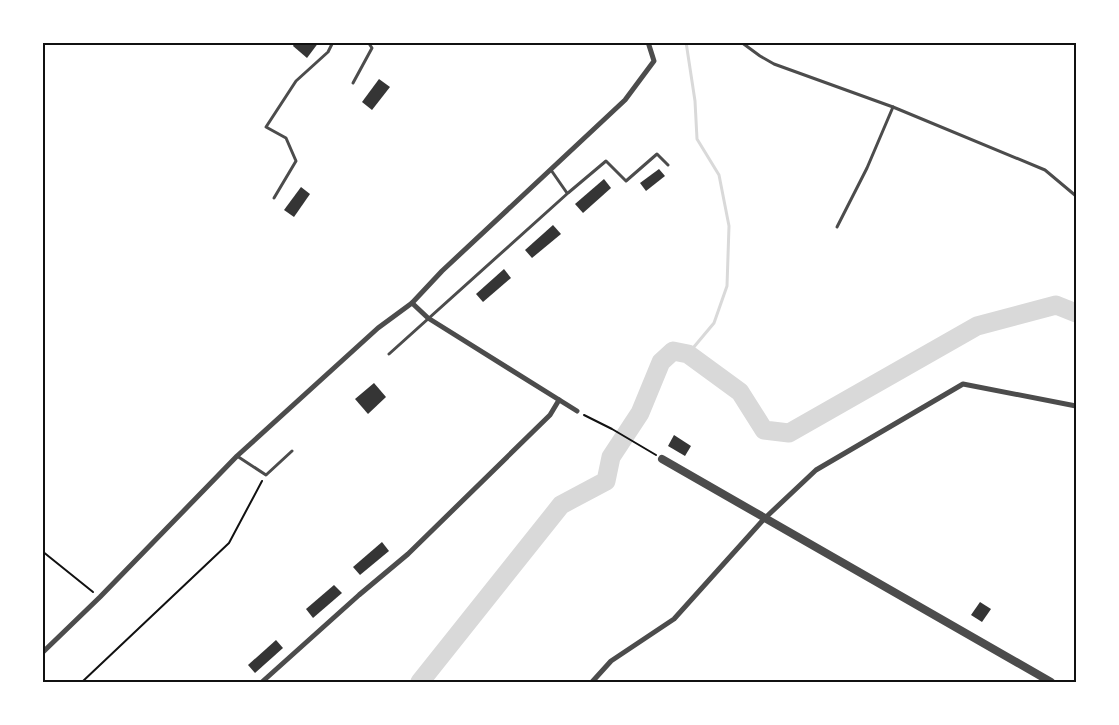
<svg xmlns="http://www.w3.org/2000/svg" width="1119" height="725" font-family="'IBM Plex Sans',sans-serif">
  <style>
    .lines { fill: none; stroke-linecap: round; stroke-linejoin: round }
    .stream { stroke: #d9d9d9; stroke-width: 3 }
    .river { stroke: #d9d9d9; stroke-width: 19 }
    .building { fill: #353535 }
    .path { stroke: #111; stroke-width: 2 }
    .service { stroke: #4c4c4c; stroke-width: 3 }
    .minor { stroke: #4c4c4c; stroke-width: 5 }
    .tertiary { stroke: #4c4c4c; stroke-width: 8 }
    .neatline { fill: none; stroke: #111; stroke-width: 2 }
  </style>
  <rect width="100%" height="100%" fill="#fff"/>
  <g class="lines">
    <path class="stream" d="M 686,42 L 695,101 L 697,139 L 719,175 L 729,226 L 727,286 L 714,323 L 688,354"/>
    <path class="river" d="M 420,682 L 561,505 L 606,481 L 611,457 L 640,413 L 661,362 L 673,351 L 688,354 L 740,392 L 764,430 L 789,433 L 977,326 L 1056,305 L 1076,313"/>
  </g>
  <g class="building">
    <path d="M 295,42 L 319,42 L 307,58 L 293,46 Z"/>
    <path d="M 379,79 L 390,87 L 372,110 L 362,102 Z"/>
    <path d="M 659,169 L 665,176 L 646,191 L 640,183 Z"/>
    <path d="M 604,179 L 611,188 L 583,213 L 575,204 Z"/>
    <path d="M 301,187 L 310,194 L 294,217 L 284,210 Z"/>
    <path d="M 553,225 L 561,234 L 532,258 L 525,250 Z"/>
    <path d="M 504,269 L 511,278 L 483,302 L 476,294 Z"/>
    <path d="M 374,383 L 386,397 L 368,414 L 355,399 Z"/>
    <path d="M 674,435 L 691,446 L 685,456 L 668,446 Z"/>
    <path d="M 382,542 L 389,551 L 360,575 L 353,567 Z"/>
    <path d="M 334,585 L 342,593 L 313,618 L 306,609 Z"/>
    <path d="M 980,602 L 991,609 L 982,622 L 971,615 Z"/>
    <path d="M 276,640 L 283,648 L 255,673 L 248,665 Z"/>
  </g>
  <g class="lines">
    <g class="path">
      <path d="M 584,415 L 612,429 L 656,455"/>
      <path d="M 42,551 L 93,592"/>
      <path d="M 82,682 L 229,543 L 262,481"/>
    </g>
    <g class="service">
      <path d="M 741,42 L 760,56 L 774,64 L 893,107 L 1045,170 L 1076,196"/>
      <path d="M 353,83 L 372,48 L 368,42"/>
      <path d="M 551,170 L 567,193"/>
      <path d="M 274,198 L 296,161 L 286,138 L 266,127 L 296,81 L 328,52 L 333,42"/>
      <path d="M 837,227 L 867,168 L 893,107"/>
      <path d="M 389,354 L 568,193 L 606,161 L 626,181 L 657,154 L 668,165"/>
      <path d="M 237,456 L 266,475 L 292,451"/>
    </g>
    <g class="minor">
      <path d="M 412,303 L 428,318 L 577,411"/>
      <path d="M 42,653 L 100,597 L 237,456 L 378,328 L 412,303 L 442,271 L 625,100 L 654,61 L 648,42"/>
      <path d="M 262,682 L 359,595 L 408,554 L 550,415 L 559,400"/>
      <path d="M 592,682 L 611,661 L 674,619 L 764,519 L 816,470 L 963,384 L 1076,406"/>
    </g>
    <path class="tertiary" d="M 662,459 L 1051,682"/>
  </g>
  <rect width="1119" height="725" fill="none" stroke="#ffffff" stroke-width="88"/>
  <rect x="44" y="44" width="1031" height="637" class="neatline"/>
</svg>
